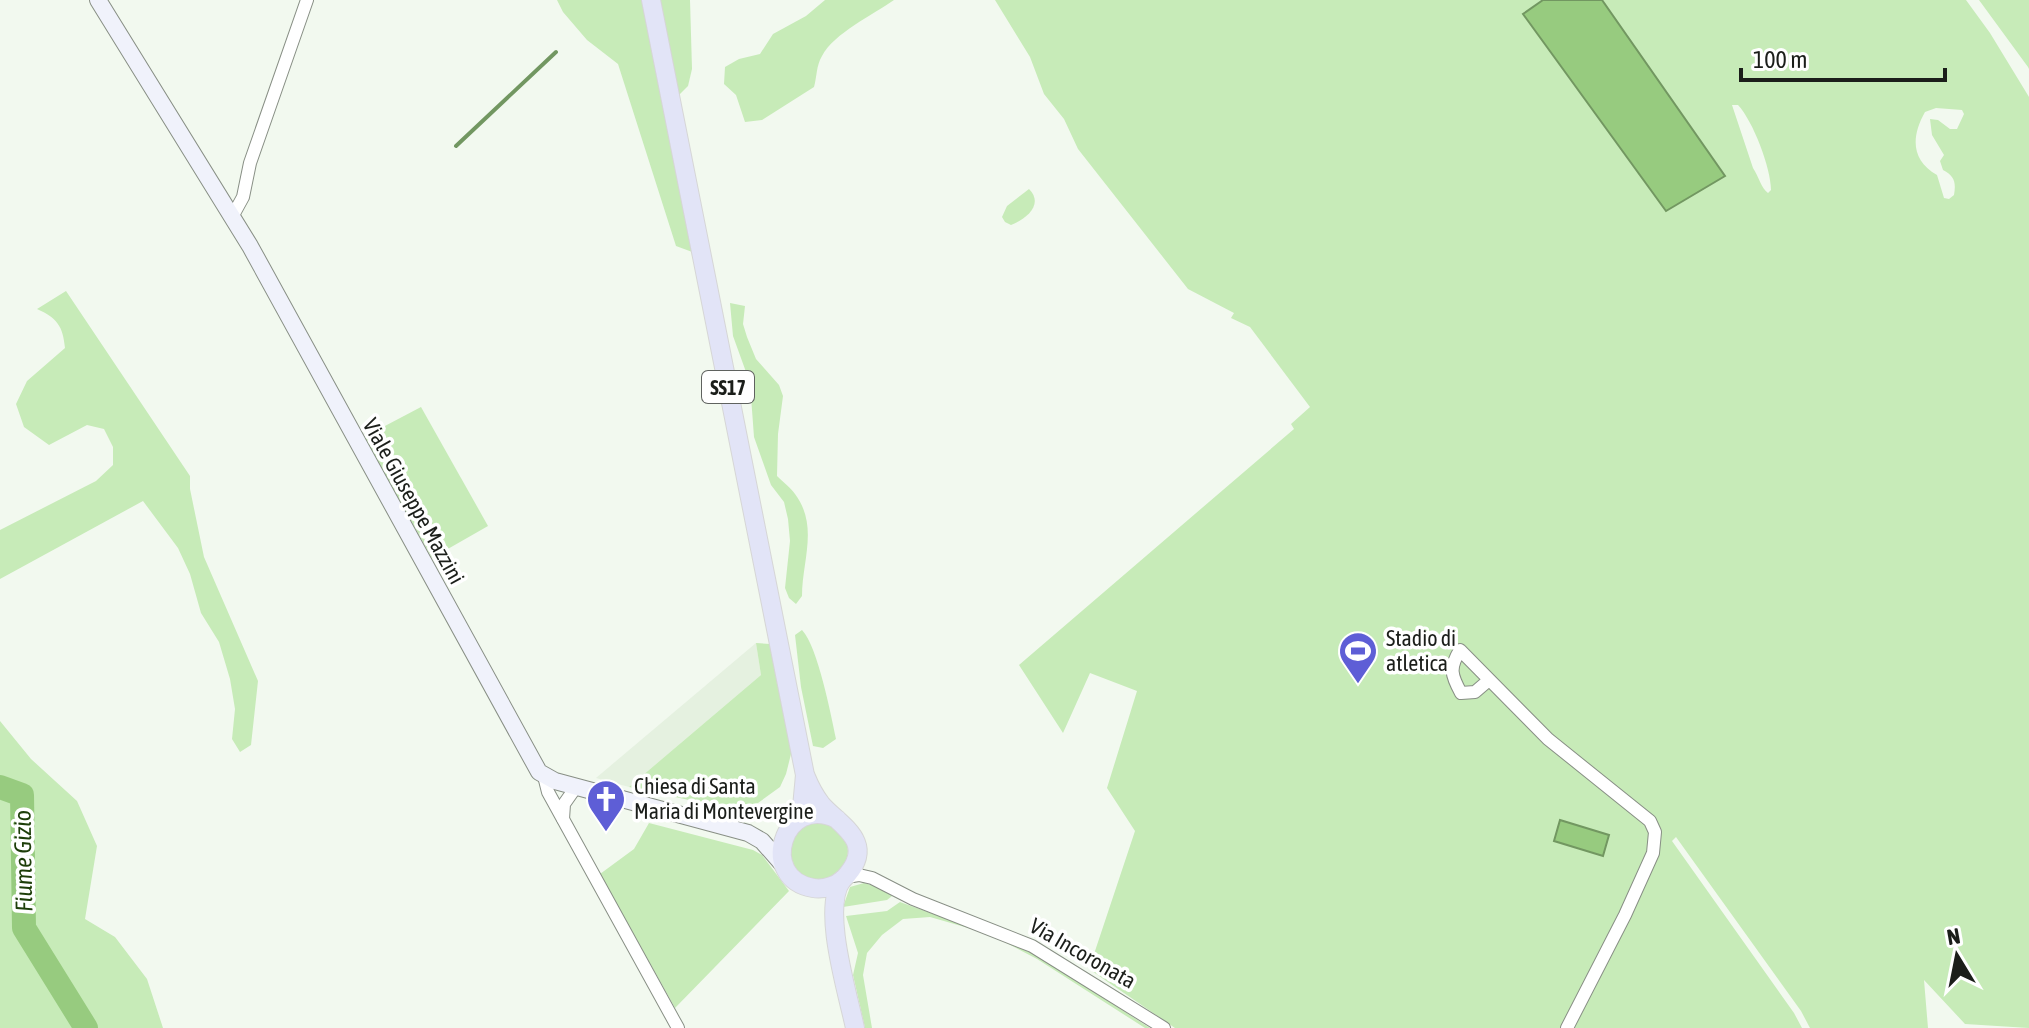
<svg xmlns="http://www.w3.org/2000/svg" width="2029" height="1028" font-family="'Asap Condensed',sans-serif">
  <style>
    .built { fill: #e5f1e0 }
    .green { fill: #c7ebb8; fill-rule: evenodd }
    .water { fill: #97cb7f; stroke: #729761; stroke-width: 2 }
    .lines { fill: none; stroke-linecap: round; stroke-linejoin: round }
    .stream { stroke: #729761; stroke-width: 4 }
    .river { stroke: #97cb7f; stroke-width: 24 }
    .street-casing { stroke: #888f85; stroke-width: 14 }
    .secondary-casing { stroke: #888f85; stroke-width: 18 }
    .primary-casing { stroke: #d6d6d6; stroke-width: 20 }
    .street { stroke: #fff; stroke-width: 12 }
    .secondary { stroke: #f0f2fb; stroke-width: 16 }
    .primary { stroke: #e2e4f7; stroke-width: 18 }
    .labels { text-anchor: middle; dominant-baseline: central; stroke-width: 7; stroke-linejoin: round; paint-order: stroke }
    .shield { fill: #fff; stroke: #5f625f; stroke-width: 2 }
    .shield-label { font-size: 20px; font-weight: bold; fill: #1b1e1a }
    .street-label { font-size: 22px; fill: #1b1e1a; stroke: #fff }
    .poi-label { font-size: 22px; fill: #1b1e1a; stroke: #fff; text-anchor: start }
    .water-label { font-size: 24px; font-style: italic; fill: #1d3e09; stroke: #fff }
  </style>
  <rect width="100%" height="100%" fill="#f2f9ef"/>
  <path class="built" d="M 756,643 L 761,675 L 629,787 L 596,778 Z"/>
  <g class="green">
    <path d="M 557,0 L 645,0 L 695,253 L 676,246 L 618,64 L 587,40 L 563,12 Z"/>
    <path d="M 660,0 L 690,0 L 692,69 L 688,86 L 679,95 Z"/>
    <path d="M 825,0 L 894,0 C 873,15 834,33 822,56 C 816,66 817,77 814,87 L 762,120 L 745,122 L 736,95 L 724,84 L 725,67 L 739,59 L 760,54 L 773,34 L 806,16 Z"/>
    <path d="M 995,0 L 1543,0 L 1523,14 L 1667,211 L 1725,175 L 1602,0 L 1966,0 L 1990,33 L 2029,97 L 2029,1028 L 1965,1024 L 1924,980 L 1928,1028 L 1810,1028 L 1801,1011 L 1676,837 L 1672,841 L 1794,1013 L 1802,1028 L 1175,1028 L 1089,969 L 1135,831 L 1107,788 L 1137,691 L 1090,673 L 1063,733 L 1019,665 L 1294,429 L 1291,424 L 1310,407 L 1250,327 L 1231,318 L 1234,313 L 1188,289 L 1078,149 L 1064,119 L 1044,94 L 1030,57 ZM 1732,105 L 1738,105 C 1753,121 1771,168 1771,190 L 1768,193 C 1761,188 1759,177 1753,168 ZM 1936,108 L 1962,110 L 1964,114 L 1957,129 L 1950,129 L 1938,120 L 1930,119 L 1932,135 L 1944,155 L 1940,161 L 1943,170 C 1955,176 1956,183 1954,195 L 1949,199 L 1944,198 L 1937,175 C 1911,160 1911,137 1925,112 Z"/>
    <path d="M 1979,0 L 2029,0 L 2029,69 L 2028,67 Z"/>
    <path d="M 1029,189 C 1044,204 1027,219 1011,225 L 1005,222 L 1002,217 L 1007,206 Z"/>
    <path d="M 66,291 L 190,476 L 190,489 L 204,557 L 258,681 L 251,745 L 240,752 L 232,739 L 235,709 L 230,679 L 219,642 L 201,613 L 190,574 L 178,548 L 143,501 L 0,579 L 0,530 L 96,481 L 113,465 L 113,447 L 104,429 L 87,425 L 49,445 L 24,427 L 16,404 L 27,381 L 65,348 C 63,326 57,318 37,309 Z"/>
    <path d="M 730,303 L 745,306 L 743,324 L 747,337 L 756,359 L 779,385 L 783,396 L 778,434 L 777,476 C 783,482 791,488 795,494 C 819,526 802,561 802,596 L 796,604 L 789,598 L 785,588 L 790,541 L 788,519 L 784,502 L 771,485 L 754,437 L 750,383 L 733,336 Z"/>
    <path d="M 421,407 L 488,526 L 432,558 L 364,437 Z"/>
    <path d="M 802,630 C 818,647 831,715 836,739 L 823,748 L 813,746 L 801,687 L 795,635 Z"/>
    <path d="M 756,643 L 770,644 L 793,746 L 786,774 L 780,787 L 758,803 L 735,810 L 629,787 L 761,675 Z"/>
    <path d="M 0,721 L 31,759 L 77,801 L 97,846 L 85,919 L 115,937 L 147,979 L 163,1028 L 0,1028 Z"/>
    <circle cx="819" cy="851" r="29"/>
    <path d="M 649,823 L 753,850 L 762,855 L 789,891 L 675,1008 L 600,874 L 634,849 Z"/>
    <path d="M 864,883 L 879,887 L 892,896 L 887,900 L 843,907 L 850,887 Z"/>
    <path d="M 900,902 L 989,934 L 1040,957 L 1150,1028 L 1145,1028 L 1037,959 L 989,934 L 930,917 L 903,919 L 882,935 L 867,953 L 863,975 L 872,1028 L 865,1028 L 853,975 L 858,953 L 846,916 L 887,911 Z"/>
  </g>
  <g class="water">
    <path d="M 1543,0 L 1602,0 L 1725,176 L 1666,211 L 1523,14 Z"/>
    <path d="M 1560,820 L 1609,835 L 1603,856 L 1554,841 Z"/>
  </g>
  <g class="lines">
    <path class="stream" d="M 456,146 L 556,52"/>
    <path class="river" d="M 0,787 L 22,795 L 24,928 L 86,1028"/>
    <defs>
      <g id="street">
        <path d="M 232,217 L 243,197 L 250,163 L 307,0"/>
        <path d="M 1489,680 L 1475,692 L 1461,693 C 1451,675 1449,668 1460,650 L 1548,739 L 1650,821 L 1655,832 L 1653,853 L 1625,915 L 1567,1028"/>
        <path d="M 544,776 L 548,792 L 678,1028"/>
        <path d="M 563,819 L 564,804 L 576,787"/>
        <path d="M 846,877 L 859,875 L 872,878 L 913,899 L 1032,946 L 1164,1028"/>
      </g>
      <path id="secondary" d="M 98,0 L 250,246 L 539,772 L 555,781 L 748,833 L 762,841 L 784,866"/>
      <g id="primary">
        <path d="M 651,0 L 805,775 L 802,807 L 793,824"/>
        <path d="M 806,777 C 810,787 815,796 821,804 C 839,825 876,841 847,875 C 839,885 825,890 813,888 C 758,879 782,793 837,819"/>
        <path d="M 842,880 C 821,908 848,994 855,1028"/>
      </g>
    </defs>
    <use href="#street" class="street-casing"/>
    <use href="#secondary" class="secondary-casing"/>
    <use href="#primary" class="primary-casing"/>
    <use href="#street" class="street"/>
    <use href="#secondary" class="secondary"/>
    <use href="#primary" class="primary"/>
  </g>
  <defs>
    <symbol id="stadium-pin" viewBox="-11 -11 22 30"><path d="M0 17L-7.5 6A9.5 9.5 0 1 1 7.5 6Z" fill="#5e5ed6" stroke="#fff"/><path d="M0-5a6.5 5 0 1 0 0 10a6.5 5 0 1 0 0-10ZM-3.5-1.8h7v3.6h-7Z" fill="#fff"/></symbol>
    <symbol id="church-pin" viewBox="-11 -11 22 30"><path d="M0 17L-7.5 6A9.5 9.5 0 1 1 7.5 6Z" fill="#5e5ed6" stroke="#fff"/><path d="M-1.2-6h2.4v3.5h3.3v2.4h-3.3V6h-2.4V-.1h-3.3v-2.4h3.3Z" fill="#fff"/></symbol>
  </defs>
  <g fill-rule="evenodd">
    <use href="#stadium-pin" x="1336" y="629" width="44" height="60"/>
    <use href="#church-pin" x="584" y="777" width="44" height="60"/>
  </g>
  <g class="labels">
    <rect class="shield" x="702" y="371" width="52" height="32" rx="6"/>
    <g class="shield-label">
      <text x="728" y="387">SS17</text>
    </g>
    <g class="street-label">
      <text transform="translate(414 501) rotate(61)">Viale Giuseppe Mazzini</text>
      <text transform="translate(1083 953) rotate(30)">Via Incoronata</text>
    </g>
    <g class="poi-label">
      <text x="1386" y="638">Stadio di<tspan x="1386" dy="25">atletica</tspan></text>
      <text x="634" y="786">Chiesa di Santa<tspan x="634" dy="25">Maria di Montevergine</tspan></text>
    </g>
    <g class="water-label">
      <text transform="translate(23 861) rotate(-91)">Fiume Gizio</text>
    </g>
  </g>
  <g transform="translate(1957 956) rotate(350)" stroke="#ffffff" stroke-width="6" paint-order="stroke">
  <path d="M0-6L14 30L0 20L-14 30Z" fill="#1b1e1a"/>
  <text y="-12" font-size="22" font-weight="bold" text-anchor="middle" fill="#1b1e1a">N</text>
  </g>
  <path d="M1741 68v12h204v-12" fill="none" stroke="#1b1e1a" stroke-width="4"/>
  <text x="1753" y="68" font-size="24" fill="#1b1e1a" stroke="#ffffff" stroke-width="6" paint-order="stroke">100 m</text>
</svg>
